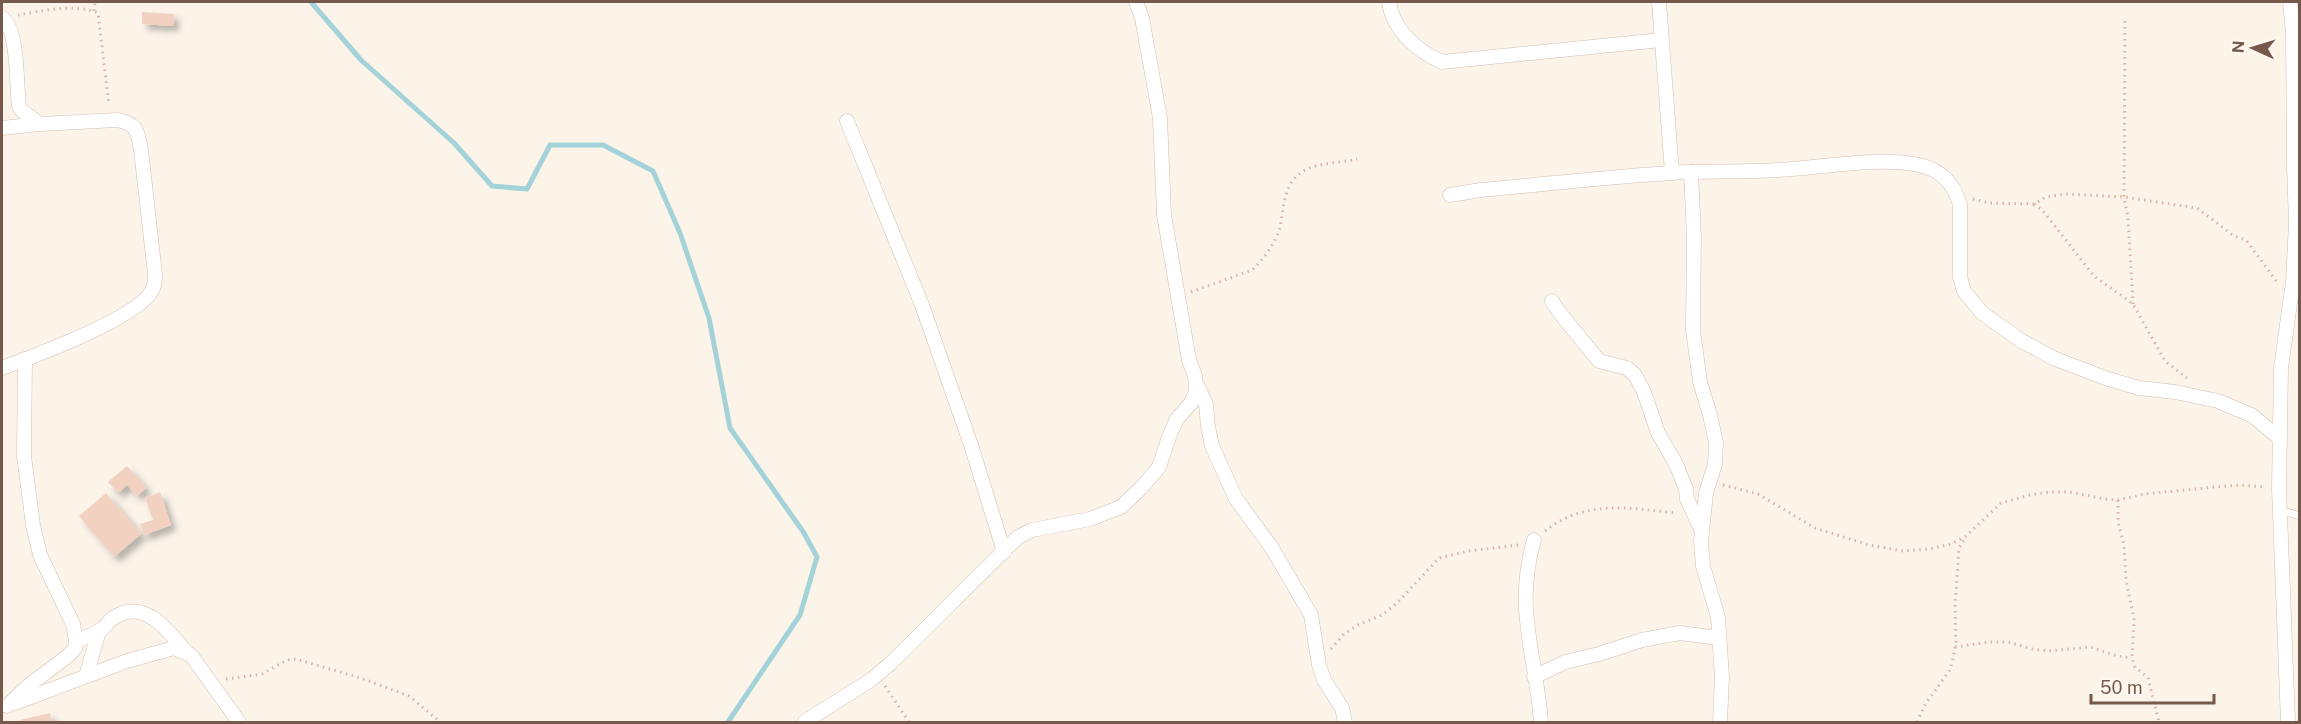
<svg xmlns="http://www.w3.org/2000/svg" width="2301" height="724" font-family="'Public Sans',sans-serif">
  <style>
    .lines { fill: none; stroke-linecap: round; stroke-linejoin: round }
    .stream { stroke: #a3d3d8; stroke-width: 5 }
    .building { fill: #f2d1c1; filter: url(#shadow) }
    .service-casing { stroke: #d1bdb1; stroke-width: 8 }
    .minor-casing { stroke: #d1bdb1; stroke-width: 15 }
    .path { stroke: #d7b4a3; stroke-width: 3; stroke-dasharray: 1.5 4.5; stroke-linecap: butt }
    .service { stroke: #fff; stroke-width: 7 }
    .minor { stroke: #fff; stroke-width: 14 }
  </style>
  <defs>
    <filter id="shadow"><feDropShadow dx="5.5" dy="5.5" stdDeviation="3" flood-color="#0004"/></filter>
  </defs>
  <rect width="100%" height="100%" fill="#fcf4e9"/>
  <g class="lines">
    <path class="stream" d="M 311,2 L 361,60 L 454,143 L 492,186 L 527,189 L 550,145 L 603,145 L 653,171 L 680,233 L 709,318 L 730,428 L 804,533 L 817,557 L 800,615 L 728,722"/>
  </g>
  <g class="building">
    <path d="M 142,12 L 174,14 L 173,26 L 142,24 Z"/>
    <path d="M 127,466 L 146,488 L 137,496 L 127,485 L 118,493 L 108,482 Z"/>
    <path d="M 160,492 L 171,525 L 144,535 L 140,524 L 153,520 L 145,498 Z"/>
    <path d="M 106,493 L 141,534 L 114,557 L 79,516 Z"/>
    <path d="M 50,713 L 52,722 L 21,722 L 20,720 Z"/>
  </g>
  <g class="lines">
    <defs>
      <path id="service" d="M 2280,510 L 2300,516"/>
      <g id="minor">
        <path d="M 1389,2 C 1393,30 1417,51 1442,62 L 1661,40"/>
        <path d="M 1659,2 L 1672,173"/>
        <path d="M 2,18 C 19,29 16,86 19,106 L 22,111 L 40,124 L 117,120 C 137,123 138,132 141,150 L 155,274 C 155,281 155,286 151,292 C 135,319 34,356 2,368"/>
        <path d="M 847,121 L 922,305 L 972,448 L 1004,552"/>
        <path d="M 2,128 L 40,124"/>
        <path d="M 1691,172 L 1694,237 L 1693,330 L 1700,382 L 1710,415 L 1716,443 L 1715,464 L 1706,493 L 1701,541 L 1703,566 L 1718,617 L 1722,677 L 1720,722"/>
        <path d="M 1450,195 L 1481,190 C 1551,184 1621,175 1691,172 C 1720,171 1749,172 1778,170 C 1821,168 1878,156 1919,165 C 1942,170 1953,183 1960,204 L 1960,277 L 1964,291 L 1982,313 L 2020,340 L 2053,358 L 2108,379 L 2139,388 L 2175,392 L 2218,401 L 2253,416 L 2280,439"/>
        <path d="M 1552,301 L 1559,312 L 1599,361 L 1627,368 L 1635,375 L 1644,392 L 1658,433 L 1676,464 L 1686,489 L 1687,499 L 1701,529"/>
        <path d="M 1197,385 L 1206,404 L 1208,426 L 1212,446 L 1236,499 L 1272,548 L 1311,615 L 1319,665 L 1324,680 L 1342,708 L 1345,722"/>
        <path d="M 1534,540 C 1514,609 1536,655 1541,722"/>
        <path d="M 76,641 C 84,638 94,635 101,630 C 106,626 109,620 115,617 C 144,598 169,631 186,652"/>
        <path d="M 86,676 L 99,631"/>
        <path d="M 1534,677 L 1565,662 L 1599,654 L 1642,640 L 1680,633 L 1718,638"/>
        <path d="M 15,703 L 127,661 L 174,648 L 191,655 L 239,722"/>
        <path d="M 7,706 L 28,686 L 69,655 L 75,648 L 76,641 L 73,624 L 40,555 L 33,525 L 24,456 L 25,359"/>
        <path d="M 804,722 L 871,680 L 891,663 L 1018,537 L 1032,530 L 1090,519 L 1121,507 L 1142,487 L 1159,467 L 1170,434 L 1177,419 L 1191,403 L 1196,391 L 1195,376 L 1189,360 L 1164,215 L 1160,118 L 1142,18 L 1136,2"/>
        <path d="M 2288,722 L 2279,488 L 2281,368 L 2293,282 L 2296,223 L 2294,165 L 2293,33 L 2290,2"/>
      </g>
    </defs>
    <use href="#service" class="service-casing"/>
    <use href="#minor" class="minor-casing"/>
    <g class="path">
      <path d="M 94,11 L 95,2"/>
      <path d="M 18,15 C 42,11 75,3 98,13 L 109,105"/>
      <path d="M 2125,21 L 2124,197 L 2128,218 L 2133,304"/>
      <path d="M 1973,199 L 1989,203 L 2034,204 L 2046,197 L 2066,194 L 2124,197 L 2197,208 L 2234,236 L 2246,240 L 2277,282"/>
      <path d="M 2034,204 L 2043,211 L 2094,276 L 2133,304 L 2165,361 L 2187,378"/>
      <path d="M 1191,292 L 1252,270 C 1264,259 1276,242 1280,227 C 1283,212 1284,189 1295,178 C 1310,161 1338,164 1357,159"/>
      <path d="M 1723,485 L 1758,494 L 1815,528 L 1869,545 L 1903,551 L 1929,549 L 1951,544 L 1966,536 L 2001,503 L 2030,495 L 2049,492 L 2070,492 L 2105,499 L 2118,500 L 2145,494 L 2215,487 L 2240,485 L 2266,487"/>
      <path d="M 2118,500 L 2118,522 L 2124,545 L 2126,580 L 2134,619 L 2132,658 L 2135,667 L 2148,678 L 2159,722"/>
      <path d="M 1545,531 C 1586,499 1629,508 1677,513"/>
      <path d="M 1955,647 L 1989,642 L 2008,642 L 2032,649 L 2049,651 L 2090,647 L 2117,656 L 2132,658"/>
      <path d="M 1331,649 L 1344,634 L 1358,625 L 1382,615 L 1396,604 L 1439,558 L 1468,551 L 1519,545"/>
      <path d="M 226,679 L 262,674 L 287,660 L 296,659 L 361,678 L 409,696 L 440,722"/>
      <path d="M 885,686 L 909,722"/>
      <path d="M 1917,722 L 1926,703 L 1950,670 L 1953,659 L 1956,642 L 1955,607 L 1959,548 L 1965,538"/>
    </g>
    <use href="#service" class="service"/>
    <use href="#minor" class="minor"/>
  </g>
  <rect width="2301" height="724" fill="none" stroke="#77594c" stroke-width="6"/>
  <g transform="translate(2253 48) rotate(274)" stroke="#fff8f0" stroke-width="4.5" paint-order="stroke">
  <path d="M0-4.5L10 22L0 15L-10 22Z" fill="#77594c"/>
  <text y="-9" font-size="16" font-weight="bold" text-anchor="middle" fill="#77594c">N</text>
  </g>
  <path d="M2091 694v9h123v-9" fill="none" stroke="#77594c" stroke-width="3"/>
  <text x="2100" y="694" font-size="18" fill="#77594c" stroke="#fff8f0" stroke-width="4.5" paint-order="stroke">50 m</text>
</svg>
